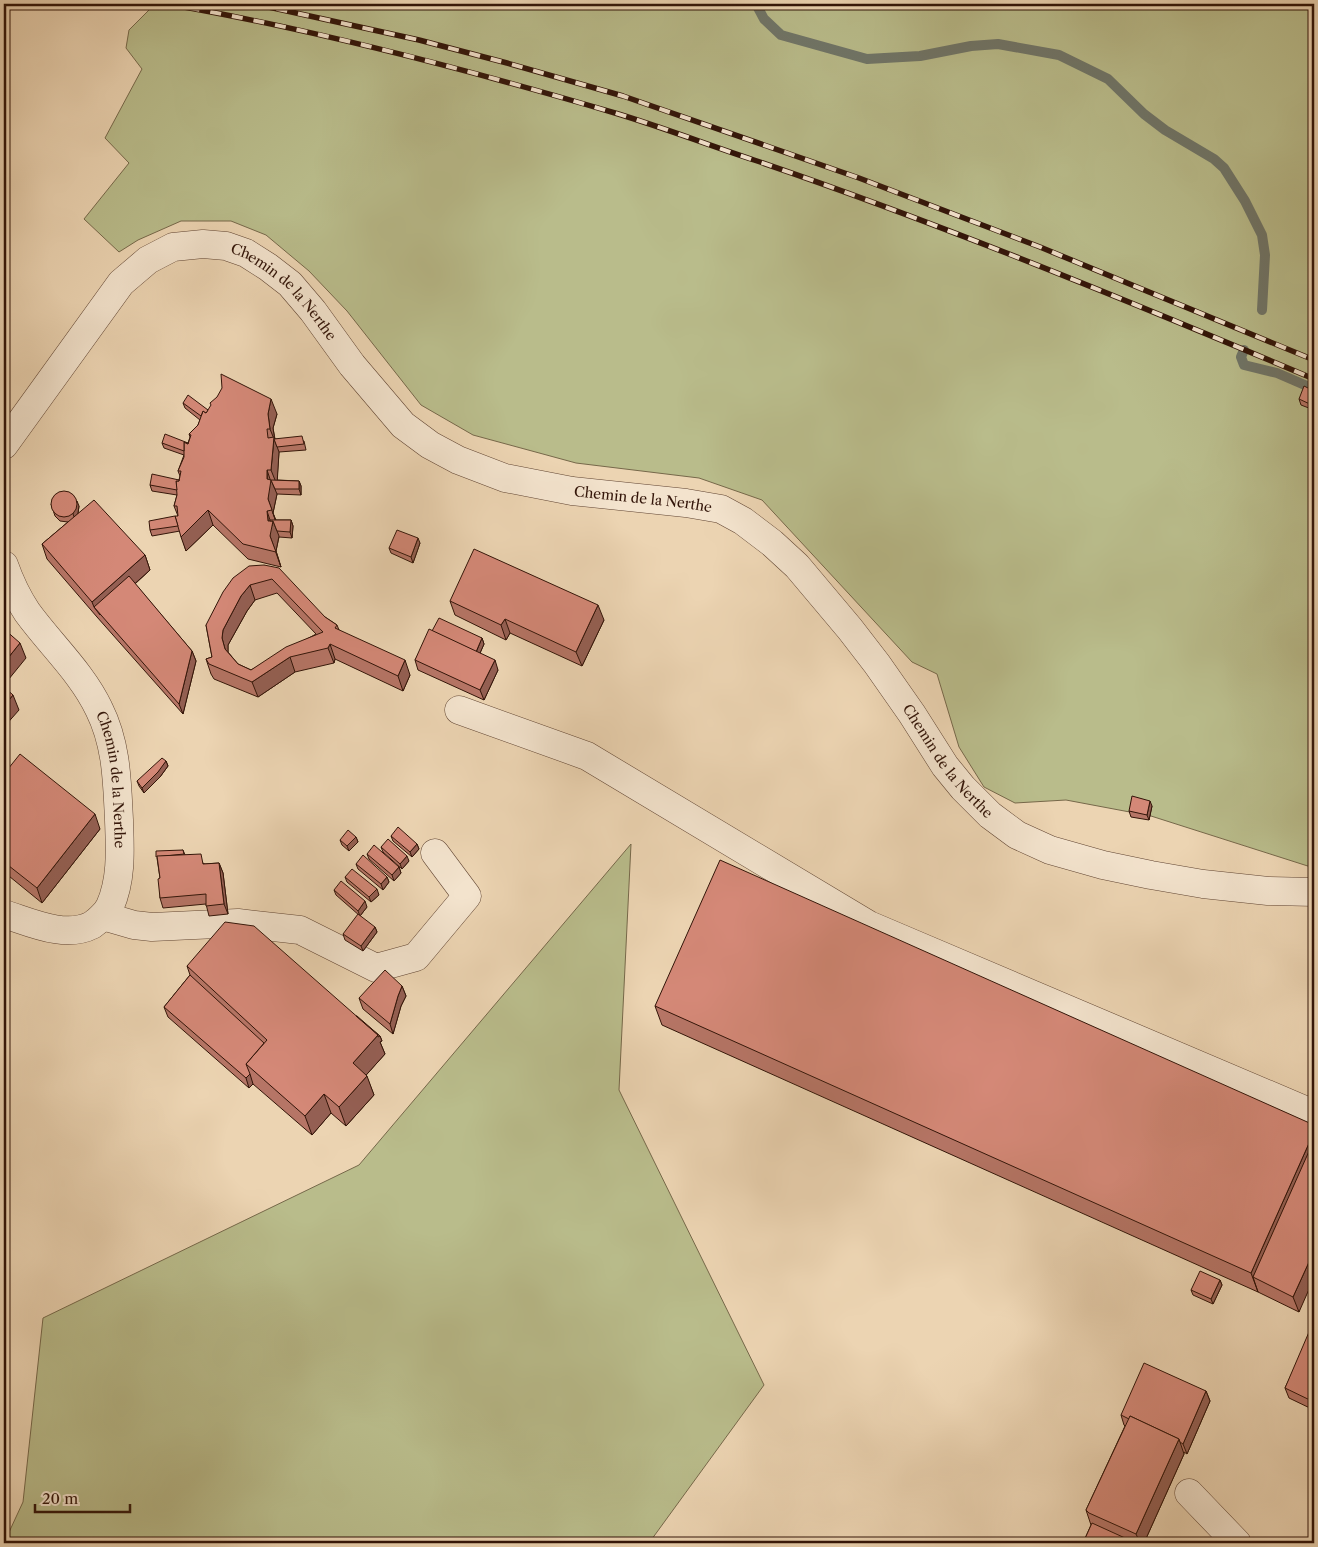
<svg xmlns="http://www.w3.org/2000/svg" width="1318" height="1547" font-family="'Libre Caslon Text',serif">
  <style>
    .green { fill: #b9bc8b; stroke: #76684a }
    .lines { fill: none; stroke-linecap: round; stroke-linejoin: round }
    .stream { stroke: #707669; stroke-width: 10 }
    .minor-casing { stroke: #604432; stroke-width: 29 }
    .minor { stroke: #f3e3cd; stroke-width: 28 }
    .rail-casing { stroke: #321408; stroke-width: 5.5 }
    .rail { stroke: #f3e3cd; stroke-width: 4; stroke-dasharray: 11; stroke-linecap: butt }
    .wall { fill: #b67566; stroke: #321408; fill-rule: evenodd }
    .shaded-wall { fill: #945f53; stroke: #321408 }
    .building { fill: #d48877; stroke: #321408; fill-rule: evenodd }
    .labels { text-anchor: middle; dominant-baseline: central; stroke-width: 4; stroke-linejoin: round; paint-order: stroke }
    .street-label { font-size: 14px; fill: #321408; stroke: #f3e3cd }
  </style>
  <rect width="100%" height="100%" fill="#ecd4b2"/>
  <filter id="stains"><feTurbulence type="fractalNoise" baseFrequency=".004" numOctaves="4"/><feColorMatrix values="0 0 0 0 .2 0 0 0 0 .09 0 0 0 0 .02 0 0 0 .5 -.17"/></filter>
  <radialGradient id="worn" r=".72"><stop offset=".6" stop-color="#630" stop-opacity="0"/><stop offset="1" stop-color="#630" stop-opacity=".3"/></radialGradient>
  <g class="green">
    <path d="M 155,4 L 1314,4 L 1314,868 L 1151,816 L 1066,800 L 1015,803 L 984,787 L 959,747 L 937,674 L 912,662 L 762,500 L 699,478 L 576,463 L 473,435 L 421,405 L 347,311 L 309,271 L 266,235 L 231,221 L 181,221 L 138,240 L 119,252 L 84,219 L 129,163 L 105,138 L 142,69 L 126,48 L 129,30 Z"/>
    <path d="M 631,844 L 619,1090 L 764,1385 L 649,1543 L 4,1543 L 23,1502 L 43,1318 L 359,1165 Z"/>
  </g>
  <g class="lines">
    <g class="stream">
      <path d="M 756,4 L 764,19 L 781,35 L 867,59 L 920,56 L 971,46 L 998,44 L 1059,55 L 1108,79 L 1144,114 L 1165,130 L 1214,159 L 1224,168 L 1245,201 L 1262,235 L 1265,255 L 1262,310"/>
      <path d="M 1244,350 L 1241,357 L 1244,365 L 1277,373 L 1314,389"/>
    </g>
    <defs>
      <g id="minor">
        <path id="s1" d="M 4,445 L 121,283 L 148,260 L 173,247 L 203,244 L 226,246 L 246,253 L 268,267 L 290,284 L 313,311 L 352,365 L 403,425 L 430,445 L 458,460 L 505,478 L 572,491 L 686,503 L 721,509 L 743,521 L 772,543 L 797,566 L 850,629 L 877,664 L 912,714 L 945,766 L 963,788 L 990,815 L 1017,835 L 1050,850 L 1103,865 L 1151,875 L 1203,884 L 1268,891 L 1314,892"/>
        <path id="s2" d="M 4,565 C 10,582 17,597 27,612 C 51,645 82,673 99,709 C 117,745 117,782 119,820 C 120,849 122,879 110,906 C 106,914 99,920 92,925 C 65,939 30,922 4,914"/>
        <path d="M 459,710 L 587,756 L 869,925 L 1314,1114"/>
        <path d="M 103,916 L 134,925 L 152,927 L 238,923 L 300,930 L 376,968 L 416,957 L 467,896 L 435,853"/>
        <path d="M 1189,1493 L 1237,1543"/>
      </g>
    </defs>
    <use href="#minor" class="minor-casing"/>
    <use href="#minor" class="minor"/>
    <defs>
      <g id="rail">
        <path d="M 167,4 C 318,30 469,70 615,113 C 662,127 708,145 754,160 C 944,225 1129,301 1314,379"/>
        <path d="M 255,4 L 419,40 L 507,63 L 623,96 L 859,178 L 1040,247 L 1314,360"/>
      </g>
    </defs>
    <use href="#rail" class="rail-casing"/>
    <use href="#rail" class="rail"/>
  </g>
  <g class="wall">
    <path d="M 1314,391 L 1314,410 L 1301,405 L 1299,399 Z"/>
    <path d="M 183,403 L 208,410 L 277,414 L 273,428 L 275,439 L 304,441 L 306,450 L 279,452 L 277,480 L 299,481 L 301,486 L 301,495 L 277,494 L 273,513 L 276,520 L 291,520 L 293,526 L 292,538 L 279,537 L 276,551 L 281,567 L 248,559 L 213,525 L 186,551 L 180,531 L 152,536 L 150,530 L 178,516 L 174,506 L 177,495 L 152,491 L 150,485 L 179,480 L 180,476 L 178,471 L 184,455 L 164,448 L 162,443 L 188,443 L 190,437 L 189,434 L 198,425 L 200,420 L 185,408 Z"/>
    <path d="M 51,504 L 79,506 L 78,513 L 145,555 L 150,570 L 135,584 L 192,651 L 196,661 L 183,714 L 97,617 L 47,559 L 42,544 L 68,522 L 60,521 L 55,516 Z"/>
    <path d="M 420,543 L 413,563 L 391,553 L 389,548 Z"/>
    <path d="M 264,565 L 325,617 L 337,625 L 339,630 L 410,675 L 403,691 L 335,659 L 334,663 L 295,672 L 258,697 L 214,679 L 211,674 L 206,659 L 212,657 L 206,625 ZM 277,593 L 316,634 L 251,670 L 238,664 L 228,652 L 228,645 L 247,611 L 255,600 Z"/>
    <path d="M 450,601 L 604,620 L 582,666 L 510,633 L 506,640 L 455,615 Z"/>
    <path d="M 432,631 L 482,638 L 484,644 L 480,653 L 498,670 L 484,700 L 418,670 L 415,660 Z"/>
    <path d="M 166,761 L 168,766 L 160,777 L 144,793 L 139,786 L 137,781 Z"/>
    <path d="M 4,774 L 100,829 L 42,903 L 4,872 Z"/>
    <path d="M 1152,806 L 1149,820 L 1131,817 L 1129,811 Z"/>
    <path d="M 391,836 L 417,844 L 419,849 L 412,857 L 393,841 Z"/>
    <path d="M 356,837 L 358,842 L 349,851 L 342,845 L 340,840 Z"/>
    <path d="M 381,847 L 409,861 L 402,869 L 383,852 Z"/>
    <path d="M 183,850 L 185,855 L 205,864 L 219,863 L 223,873 L 228,914 L 209,916 L 206,904 L 163,908 L 160,898 L 160,878 L 157,858 Z"/>
    <path d="M 367,854 L 399,867 L 401,873 L 394,881 L 369,859 Z"/>
    <path d="M 356,864 L 387,877 L 389,882 L 383,890 L 358,869 Z"/>
    <path d="M 345,877 L 379,895 L 371,902 L 347,882 Z"/>
    <path d="M 334,890 L 367,907 L 360,916 L 336,895 Z"/>
    <path d="M 375,927 L 377,932 L 363,951 L 345,940 L 343,934 Z"/>
    <path d="M 187,966 L 356,1016 L 380,1036 L 382,1041 L 380,1042 L 385,1054 L 366,1075 L 374,1095 L 346,1126 L 331,1113 L 312,1135 L 253,1084 L 249,1088 L 168,1017 L 164,1007 L 190,975 Z"/>
    <path d="M 402,986 L 406,996 L 401,1006 L 393,1034 L 363,1009 L 359,998 Z"/>
    <path d="M 655,1006 L 1314,1125 L 1299,1312 L 1258,1292 L 662,1025 Z"/>
    <path d="M 1220,1280 L 1222,1285 L 1213,1304 L 1193,1295 L 1191,1290 Z"/>
    <path d="M 1314,1326 L 1314,1410 L 1289,1398 L 1285,1388 Z"/>
    <path d="M 1206,1391 L 1210,1401 L 1187,1454 L 1184,1452 L 1184,1454 L 1144,1543 L 1083,1543 L 1091,1525 L 1086,1510 L 1125,1426 L 1124,1425 L 1121,1415 Z"/>
  </g>
  <g class="shaded-wall">
    <path d="M 271,399 L 277,414 L 273,428 L 275,441 L 279,452 L 277,485 L 271,470 L 274,439 L 270,429 L 268,414 Z"/>
    <path d="M 1314,400 L 1314,410 L 1312,405 Z"/>
    <path d="M 267,470 L 271,482 L 271,480 L 277,494 L 273,513 L 277,525 L 268,499 Z"/>
    <path d="M 299,481 L 301,486 L 301,495 L 299,489 Z"/>
    <path d="M 77,501 L 79,506 L 78,513 L 75,519 L 73,514 Z"/>
    <path d="M 208,510 L 213,525 L 186,551 L 181,537 Z"/>
    <path d="M 267,511 L 272,526 L 273,521 L 279,536 L 276,551 L 281,567 L 270,536 Z"/>
    <path d="M 291,520 L 293,526 L 292,538 L 290,532 Z"/>
    <path d="M 418,538 L 420,543 L 413,563 L 411,557 Z"/>
    <path d="M 145,555 L 150,570 L 100,615 L 94,607 L 92,602 Z"/>
    <path d="M 250,585 L 255,600 L 247,611 L 228,645 L 228,653 L 225,649 L 222,638 L 223,630 L 241,596 Z"/>
    <path d="M 598,605 L 604,620 L 582,666 L 576,652 Z"/>
    <path d="M 505,619 L 510,633 L 506,640 L 501,625 Z"/>
    <path d="M 482,638 L 484,644 L 477,660 L 475,655 Z"/>
    <path d="M 20,643 L 26,658 L 4,685 L 4,663 Z"/>
    <path d="M 330,644 L 335,659 L 334,663 L 328,648 Z"/>
    <path d="M 192,651 L 196,661 L 183,714 L 179,704 Z"/>
    <path d="M 290,657 L 295,672 L 258,697 L 252,682 Z"/>
    <path d="M 405,660 L 410,675 L 403,691 L 398,676 Z"/>
    <path d="M 495,660 L 498,670 L 484,700 L 480,690 Z"/>
    <path d="M 13,695 L 19,710 L 4,727 L 4,706 Z"/>
    <path d="M 166,761 L 168,766 L 160,777 L 144,793 L 142,788 Z"/>
    <path d="M 1150,801 L 1152,806 L 1149,820 L 1147,815 Z"/>
    <path d="M 95,814 L 100,829 L 42,903 L 37,888 Z"/>
    <path d="M 356,837 L 358,842 L 349,851 L 347,846 Z"/>
    <path d="M 417,844 L 419,849 L 412,857 L 410,852 Z"/>
    <path d="M 407,856 L 409,861 L 402,869 L 400,864 Z"/>
    <path d="M 219,863 L 223,873 L 228,914 L 224,904 Z"/>
    <path d="M 399,867 L 401,873 L 394,881 L 392,875 Z"/>
    <path d="M 387,877 L 389,882 L 383,890 L 381,884 Z"/>
    <path d="M 377,889 L 379,895 L 371,902 L 369,897 Z"/>
    <path d="M 365,901 L 367,907 L 360,916 L 358,911 Z"/>
    <path d="M 375,927 L 377,932 L 363,951 L 361,946 Z"/>
    <path d="M 402,986 L 406,996 L 401,1006 L 393,1034 L 390,1024 L 398,996 Z"/>
    <path d="M 378,1035 L 380,1036 L 382,1041 L 380,1042 L 385,1054 L 360,1082 L 353,1063 Z"/>
    <path d="M 250,1074 L 253,1084 L 249,1088 L 246,1078 Z"/>
    <path d="M 367,1076 L 374,1095 L 346,1126 L 339,1107 Z"/>
    <path d="M 324,1094 L 331,1113 L 312,1135 L 305,1116 Z"/>
    <path d="M 1314,1132 L 1314,1167 L 1253,1277 L 1258,1292 L 1251,1273 Z"/>
    <path d="M 1314,1251 L 1314,1278 L 1299,1312 L 1293,1297 Z"/>
    <path d="M 1220,1280 L 1222,1285 L 1213,1304 L 1211,1299 Z"/>
    <path d="M 1206,1391 L 1210,1401 L 1187,1454 L 1183,1444 Z"/>
    <path d="M 1179,1439 L 1184,1454 L 1144,1543 L 1140,1543 L 1136,1534 Z"/>
  </g>
  <g class="building">
    <path d="M 221,374 L 271,399 L 268,414 L 270,429 L 267,429 L 268,438 L 274,437 L 271,470 L 267,470 L 267,479 L 271,480 L 268,499 L 272,510 L 267,511 L 268,521 L 273,521 L 270,536 L 276,552 L 243,544 L 208,510 L 181,537 L 175,516 L 178,516 L 177,506 L 174,506 L 177,495 L 176,481 L 179,481 L 181,471 L 178,471 L 184,457 L 184,442 L 188,444 L 191,435 L 189,434 L 198,425 L 203,411 L 206,413 L 211,405 L 210,403 L 217,397 L 222,388 Z"/>
    <path d="M 1304,386 L 1314,391 L 1314,400 L 1312,405 L 1299,399 Z"/>
    <path d="M 188,395 L 208,410 L 206,413 L 203,411 L 201,416 L 183,403 Z"/>
    <path d="M 165,434 L 188,443 L 188,444 L 184,442 L 184,451 L 162,443 Z"/>
    <path d="M 302,436 L 304,444 L 277,447 L 274,439 Z"/>
    <path d="M 152,474 L 179,480 L 179,481 L 176,481 L 177,490 L 150,485 Z"/>
    <path d="M 271,480 L 299,481 L 299,489 L 275,489 Z"/>
    <circle cx="64" cy="504" r="13"/>
    <path d="M 94,500 L 145,555 L 92,602 L 42,544 Z"/>
    <path d="M 175,516 L 178,526 L 150,530 L 149,521 Z"/>
    <path d="M 270,520 L 291,520 L 290,532 L 277,531 L 273,521 L 270,521 Z"/>
    <path d="M 397,530 L 418,538 L 411,557 L 389,548 Z"/>
    <path d="M 474,549 L 598,605 L 576,652 L 505,619 L 501,625 L 450,601 Z"/>
    <path d="M 264,565 L 279,568 L 325,617 L 337,625 L 335,628 L 405,660 L 398,676 L 330,644 L 328,648 L 290,657 L 252,682 L 209,664 L 206,659 L 212,657 L 206,625 L 223,592 L 233,578 L 249,566 ZM 272,579 L 323,632 L 286,647 L 251,670 L 238,664 L 225,649 L 222,638 L 223,630 L 241,596 L 250,585 Z"/>
    <path d="M 129,576 L 192,651 L 179,704 L 94,607 Z"/>
    <path d="M 439,618 L 482,638 L 476,652 L 432,631 Z"/>
    <path d="M 4,629 L 20,643 L 4,663 Z"/>
    <path d="M 429,629 L 495,660 L 480,690 L 415,660 Z"/>
    <path d="M 4,687 L 13,695 L 4,706 Z"/>
    <path d="M 20,754 L 95,814 L 37,888 L 4,862 L 4,774 Z"/>
    <path d="M 162,758 L 166,761 L 158,772 L 142,788 L 137,781 Z"/>
    <path d="M 1132,796 L 1150,801 L 1147,815 L 1129,811 Z"/>
    <path d="M 398,827 L 417,844 L 410,852 L 391,836 Z"/>
    <path d="M 348,830 L 356,837 L 347,846 L 340,840 Z"/>
    <path d="M 388,839 L 407,856 L 400,864 L 381,847 Z"/>
    <path d="M 374,845 L 399,867 L 392,875 L 367,854 Z"/>
    <path d="M 183,850 L 184,854 L 156,857 L 156,851 Z"/>
    <path d="M 201,854 L 203,864 L 219,863 L 224,904 L 206,906 L 206,894 L 160,898 L 158,879 L 160,878 L 157,856 Z"/>
    <path d="M 363,855 L 387,877 L 381,884 L 356,864 Z"/>
    <path d="M 720,860 L 1314,1125 L 1314,1132 L 1251,1273 L 655,1006 Z"/>
    <path d="M 352,869 L 377,889 L 369,897 L 345,877 Z"/>
    <path d="M 341,881 L 365,901 L 358,911 L 334,890 Z"/>
    <path d="M 358,914 L 375,927 L 361,946 L 343,934 Z"/>
    <path d="M 225,922 L 254,926 L 378,1035 L 353,1063 L 367,1076 L 339,1107 L 324,1094 L 305,1116 L 246,1064 L 267,1040 L 187,966 Z"/>
    <path d="M 385,970 L 402,986 L 398,996 L 390,1024 L 359,998 Z"/>
    <path d="M 190,975 L 264,1043 L 246,1064 L 250,1074 L 246,1078 L 164,1007 Z"/>
    <path d="M 356,1016 L 357,1016 L 380,1036 L 378,1037 L 378,1035 Z"/>
    <path d="M 1314,1140 L 1314,1251 L 1293,1297 L 1253,1277 Z"/>
    <path d="M 1200,1271 L 1220,1280 L 1211,1299 L 1191,1290 Z"/>
    <path d="M 1312,1325 L 1314,1326 L 1314,1402 L 1285,1388 Z"/>
    <path d="M 1144,1363 L 1206,1391 L 1183,1444 L 1180,1442 L 1179,1439 L 1130,1416 L 1129,1419 L 1121,1415 Z"/>
    <path d="M 1130,1416 L 1179,1439 L 1136,1534 L 1089,1513 L 1086,1510 Z"/>
    <path d="M 1092,1523 L 1136,1543 L 1083,1543 Z"/>
  </g>
  <g class="labels">
    <g class="street-label">
      <text stroke="none"><textPath href="#s1" startOffset="392">Chemin de la Nerthe</textPath></text>
      <text stroke="none"><textPath href="#s1" startOffset="828">Chemin de la Nerthe</textPath></text>
      <text stroke="none"><textPath href="#s1" startOffset="1249">Chemin de la Nerthe</textPath></text>
      <text stroke="none"><textPath href="#s2" startOffset="246">Chemin de la Nerthe</textPath></text>
    </g>
  </g>
  <rect width="1318" height="1547" fill="none" stroke="#ecd4b2" stroke-width="20"/>
  <rect x="5" y="5" width="1308" height="1537" fill="none" stroke="#321408" stroke-width="2.5"/>
  <rect x="10" y="10" width="1298" height="1527" fill="none" stroke="#321408"/>
  <path d="M35 1504v8h95v-8" fill="none" stroke="#321408" stroke-width="2.5"/>
  <text x="42" y="1504" font-size="15" fill="#321408" stroke="#f3e3cd" stroke-width="4" paint-order="stroke">20 m</text>
  <rect width="100%" height="100%" filter="url(#stains)"/>
  <rect width="100%" height="100%" fill="url(#worn)"/>
</svg>
